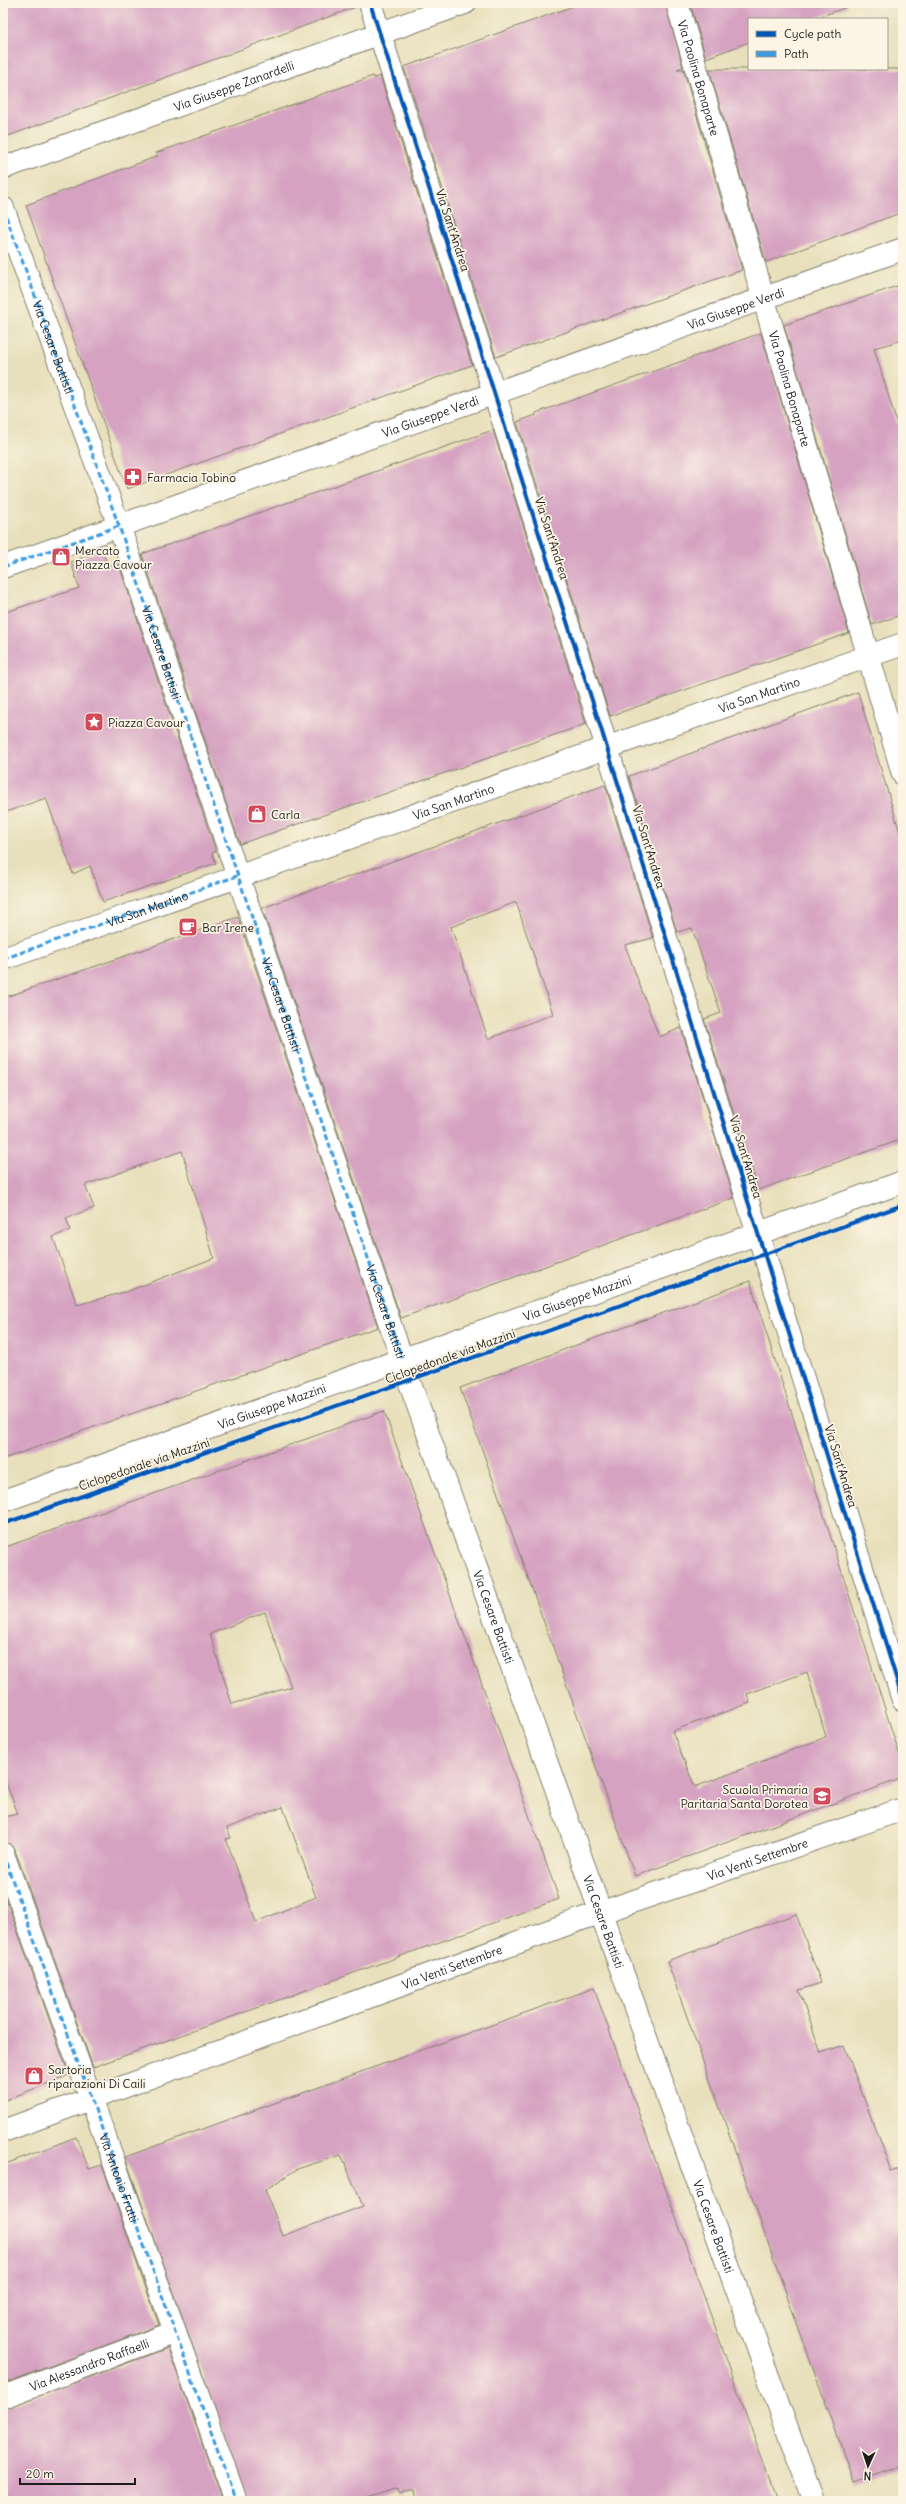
<svg xmlns="http://www.w3.org/2000/svg" width="906" height="2504" font-family="Delius,sans-serif">
  <style>
    .building { fill: #d5a2c1; fill-rule: evenodd }
    .lines { fill: none; stroke-linecap: round; stroke-linejoin: round }
    .minor-casing { stroke: #827e6c; stroke-width: 24 }
    .minor { stroke: #fff; stroke-width: 22 }
    .quiet { stroke: #3c9bdf; stroke-width: 3; stroke-dasharray: 6 3; stroke-linecap: butt }
    .cycleway-casing { stroke: #fcf5e5; stroke-width: 6 }
    .cycleway { stroke: #0057b8; stroke-width: 4 }
    .labels { text-anchor: middle; dominant-baseline: central; stroke-width: 3.5; stroke-linejoin: round; paint-order: stroke }
    .street-label { font-size: 12px; fill: #1c1c1c; stroke: #fcf5e5 }
    .poi-label { font-size: 12px; fill: #1c1c1c; stroke: #fcf5e5; text-anchor: start }
  </style>
  <rect width="100%" height="100%" fill="#fcf5e5"/>
  <filter id="ink" filterUnits="userSpaceOnUse"><feTurbulence type="fractalNoise" baseFrequency=".025" numOctaves="2"/><feDisplacementMap in="SourceGraphic" scale="8" xChannelSelector="R" yChannelSelector="G"/><feConvolveMatrix kernelMatrix="1 2 1 2 8 2 1 2 1" color-interpolation-filters="sRGB"/></filter>
  <filter id="wash" filterUnits="userSpaceOnUse"><feTurbulence type="fractalNoise" baseFrequency=".012" numOctaves="4" result="noise"/><feDisplacementMap in="SourceGraphic" scale="16" xChannelSelector="R" yChannelSelector="G"/><feGaussianBlur stdDeviation="0.9" result="paint"/><feColorMatrix in="noise" values="0 0 0 0 0 0 0 0 0 0 0 0 0 0 0 0 0 1.4 0 .05"/><feComposite in="paint" operator="in"/></filter>
  <g filter="url(#wash)">
    <rect width="100%" height="100%" fill="#e8e0bc"/>
    <g id="blocks">
      <g class="building">
        <path d="M 3,3 L 357,3 L 358,6 L 3,138 Z"/>
        <path d="M 582,3 L 665,3 L 683,67 L 677,69 L 683,69 L 742,270 L 496,357 L 404,67 Z"/>
        <path d="M 690,3 L 846,3 L 847,7 L 813,19 L 749,19 L 749,42 L 706,58 Z"/>
        <path d="M 709,69 L 903,69 L 903,212 L 766,262 Z"/>
        <path d="M 373,76 L 374,78 L 380,76 L 472,365 L 127,489 L 26,205 L 158,156 L 156,153 Z"/>
        <path d="M 903,284 L 903,340 L 874,348 L 897,424 L 903,422 L 903,614 L 872,625 L 784,325 Z"/>
        <path d="M 761,333 L 849,633 L 610,716 L 517,422 L 536,415 L 536,413 Z"/>
        <path d="M 493,430 L 586,724 L 240,844 L 142,554 Z"/>
        <path d="M 102,550 L 108,566 L 118,562 L 216,852 L 212,853 L 216,863 L 103,902 L 90,866 L 73,874 L 46,798 L 3,813 L 3,613 L 79,588 L 71,562 Z"/>
        <path d="M 858,692 L 903,843 L 903,1139 L 758,1190 L 704,1019 L 721,1013 L 692,928 L 677,932 L 629,776 Z"/>
        <path d="M 605,785 L 653,938 L 625,945 L 659,1037 L 681,1028 L 734,1198 L 401,1318 L 262,908 ZM 516,902 L 553,1014 L 488,1039 L 451,927 Z"/>
        <path d="M 238,917 L 378,1327 L 3,1459 L 3,998 ZM 182,1151 L 214,1258 L 128,1291 L 77,1305 L 53,1237 L 70,1230 L 66,1218 L 94,1208 L 85,1185 Z"/>
        <path d="M 750,1281 L 903,1766 L 903,1778 L 635,1876 L 460,1388 ZM 807,1672 L 826,1737 L 695,1787 L 672,1731 L 750,1703 L 747,1694 Z"/>
        <path d="M 384,1411 L 559,1899 L 93,2067 L 15,1850 L 11,1844 L 3,1842 L 3,1817 L 18,1814 L 3,1775 L 3,1548 ZM 265,1612 L 291,1687 L 232,1704 L 210,1634 ZM 283,1807 L 316,1897 L 256,1922 L 226,1839 L 231,1838 L 227,1828 Z"/>
        <path d="M 3,1891 L 69,2075 L 3,2101 Z"/>
        <path d="M 796,1914 L 821,1983 L 799,1990 L 821,2053 L 844,2045 L 891,2171 L 903,2167 L 903,2465 L 854,2482 L 667,1961 Z"/>
        <path d="M 594,1988 L 777,2501 L 417,2501 L 415,2489 L 399,2494 L 398,2489 L 360,2501 L 248,2501 L 125,2157 ZM 341,2155 L 363,2206 L 283,2236 L 265,2190 L 297,2169 Z"/>
        <path d="M 76,2137 L 89,2169 L 102,2165 L 159,2325 L 3,2384 L 3,2165 Z"/>
        <path d="M 168,2348 L 223,2501 L 3,2501 L 3,2409 Z"/>
      </g>
    </g>
  </g>
  <g filter="url(#ink)">
    <use href="#blocks" fill-opacity="0" stroke="#827e6c" stroke-width="1"/>
    <g class="lines">
      <defs>
        <g id="minor">
          <path d="M 370,3 L 598,719 L 903,1700"/>
          <path id="s1" d="M 677,3 L 903,774"/>
          <path id="s2" d="M 3,168 L 465,3"/>
          <path id="s3" d="M 3,208 L 119,526 L 413,1392 L 813,2501"/>
          <path id="s4" d="M 3,567 L 903,249"/>
          <path id="s5" d="M 3,959 L 903,644"/>
          <path id="s6" d="M 3,1501 L 903,1182"/>
          <path id="s7" d="M 3,1854 L 236,2501"/>
          <path id="s8" d="M 3,2131 L 576,1921 L 903,1809"/>
          <path id="s9" d="M 3,2397 L 175,2332"/>
        </g>
      </defs>
      <use href="#minor" class="minor-casing"/>
      <use href="#minor" class="minor"/>
      <g class="quiet">
        <path id="s10" d="M 3,208 L 119,526 L 402,1358"/>
        <path d="M 3,567 L 119,526"/>
        <path d="M 3,959 L 237,876"/>
        <path d="M 3,1854 L 236,2501"/>
      </g>
      <defs>
        <g id="cycleway">
          <path d="M 370,3 L 598,719 L 903,1700"/>
          <path d="M 3,1524 L 903,1205"/>
        </g>
      </defs>
      <use href="#cycleway" class="cycleway-casing"/>
      <use href="#cycleway" class="cycleway"/>
    </g>
  </g>
  <defs>
    <symbol id="pharmacy-square" viewBox="-11 -11 22 22"><rect x="-9" y="-9" width="18" height="18" rx="4" fill="#d1495b" stroke="#fcf5e5"/><path d="M-2-6h4v4h4v4h-4v4h-4v-4h-4v-4h4Z" fill="#fff"/></symbol>
    <symbol id="shop-square" viewBox="-11 -11 22 22"><rect x="-9" y="-9" width="18" height="18" rx="4" fill="#d1495b" stroke="#fcf5e5"/><path d="M-5-2.5h2.3a2.7 3.5 0 0 1 5.4 0H5L5.5 6h-11ZM-1.5-2.5h3a1.5 2.3 0 0 0-3 0Z" fill="#fff"/></symbol>
    <symbol id="sight-square" viewBox="-11 -11 22 22"><rect x="-9" y="-9" width="18" height="18" rx="4" fill="#d1495b" stroke="#fcf5e5"/><path d="M0-6L1.8-2.2L6-1.7L2.9 1.2L3.7 5.4L0 3.3L-3.7 5.4L-2.9 1.2L-6-1.7L-1.8-2.2Z" fill="#fff"/></symbol>
    <symbol id="cafe-square" viewBox="-11 -11 22 22"><rect x="-9" y="-9" width="18" height="18" rx="4" fill="#d1495b" stroke="#fcf5e5"/><path d="M-5.5-4.5H6V0H3Q3 3.5 0 3.5H-2.5Q-5.5 3.5-5.5 0ZM3-3.2v2h1.7v-2ZM-6 4.5H4V6H-6Z" fill="#fff"/></symbol>
    <symbol id="school-square" viewBox="-11 -11 22 22"><rect x="-9" y="-9" width="18" height="18" rx="4" fill="#d1495b" stroke="#fcf5e5"/><path d="M0-5L7-2L0 1L-7-2ZM-4 1L0 2.5L4 1V4Q0 6-4 4Z" fill="#fff"/></symbol>
  </defs>
  <g fill-rule="evenodd">
    <use href="#pharmacy-square" x="122" y="466" width="22" height="22"/>
    <use href="#shop-square" x="50" y="546" width="22" height="22"/>
    <use href="#sight-square" x="83" y="711" width="22" height="22"/>
    <use href="#shop-square" x="246" y="803" width="22" height="22"/>
    <use href="#cafe-square" x="177" y="916" width="22" height="22"/>
    <use href="#school-square" x="811" y="1785" width="22" height="22"/>
    <use href="#shop-square" x="23" y="2065" width="22" height="22"/>
  </g>
  <g class="labels">
    <g class="street-label">
      <text stroke="none"><textPath href="#s1" startOffset="78">Via Paolina Bonaparte</textPath></text>
      <text stroke="none"><textPath href="#s2" startOffset="245">Via Giuseppe Zanardelli</textPath></text>
      <text transform="translate(453 230) rotate(72)">Via Sant'Andrea</text>
      <text stroke="none"><textPath href="#s4" startOffset="777">Via Giuseppe Verdi</textPath></text>
      <text stroke="none"><textPath href="#s10" startOffset="148">Via Cesare Battisti</textPath></text>
      <text stroke="none"><textPath href="#s1" startOffset="402">Via Paolina Bonaparte</textPath></text>
      <text stroke="none"><textPath href="#s4" startOffset="453">Via Giuseppe Verdi</textPath></text>
      <text transform="translate(552 538) rotate(72)">Via Sant'Andrea</text>
      <text stroke="none"><textPath href="#s10" startOffset="472">Via Cesare Battisti</textPath></text>
      <text stroke="none"><textPath href="#s5" startOffset="801">Via San Martino</textPath></text>
      <text stroke="none"><textPath href="#s5" startOffset="477">Via San Martino</textPath></text>
      <text transform="translate(649 847) rotate(73)">Via Sant'Andrea</text>
      <text stroke="none"><textPath href="#s5" startOffset="153">Via San Martino</textPath></text>
      <text stroke="none"><textPath href="#s10" startOffset="844">Via Cesare Battisti</textPath></text>
      <text transform="translate(746 1157) rotate(73)">Via Sant'Andrea</text>
      <text stroke="none"><textPath href="#s6" startOffset="609">Via Giuseppe Mazzini</textPath></text>
      <text stroke="none"><textPath href="#s10" startOffset="1168">Via Cesare Battisti</textPath></text>
      <text transform="translate(450 1356) rotate(-20)">Ciclopedonale via Mazzini</text>
      <text stroke="none"><textPath href="#s6" startOffset="285">Via Giuseppe Mazzini</textPath></text>
      <text transform="translate(144 1464) rotate(-19)">Ciclopedonale via Mazzini</text>
      <text transform="translate(841 1466) rotate(73)">Via Sant'Andrea</text>
      <text stroke="none"><textPath href="#s3" startOffset="1492">Via Cesare Battisti</textPath></text>
      <text stroke="none"><textPath href="#s8" startOffset="802">Via Venti Settembre</textPath></text>
      <text stroke="none"><textPath href="#s3" startOffset="1816">Via Cesare Battisti</textPath></text>
      <text stroke="none"><textPath href="#s8" startOffset="478">Via Venti Settembre</textPath></text>
      <text stroke="none"><textPath href="#s7" startOffset="344">Via Antonio Fratti</textPath></text>
      <text stroke="none"><textPath href="#s3" startOffset="2140">Via Cesare Battisti</textPath></text>
      <text stroke="none"><textPath href="#s9" startOffset="92">Via Alessandro Raffaelli</textPath></text>
    </g>
    <g class="poi-label">
      <text x="147" y="477">Farmacia Tobino</text>
      <text x="75" y="550">Mercato<tspan x="75" dy="14">Piazza Cavour</tspan></text>
      <text x="108" y="722">Piazza Cavour</text>
      <text x="271" y="814">Carla</text>
      <text x="202" y="927">Bar Irene</text>
      <text x="808" y="1789" text-anchor="end">Scuola Primaria<tspan x="808" dy="14">Paritaria Santa Dorotea</tspan></text>
      <text x="48" y="2069">Sartoria<tspan x="48" dy="14">riparazioni Di Caili</tspan></text>
    </g>
  </g>
  <rect width="906" height="2504" fill="none" stroke="#fcf5e5" stroke-width="16"/>
  <rect x="748" y="18" width="140" height="52" fill="#fcf5e5" stroke="#a29e95"/>
  <rect x="756" y="31" width="20" height="6" fill="#0057b8" stroke="#a29e95"/>
  <text x="784" y="38" font-size="12" fill="#1c1c1c">Cycle path</text>
  <rect x="756" y="51" width="20" height="6" fill="#3c9bdf" stroke="#a29e95"/>
  <text x="784" y="58" font-size="12" fill="#1c1c1c">Path</text>
  <g transform="translate(868 2466) rotate(183)" stroke="#fcf5e5" stroke-width="3" paint-order="stroke">
  <path d="M0-3L7 15L0 10L-7 15Z" fill="#1c1c1c"/>
  <text y="-6" font-size="11" font-weight="bold" text-anchor="middle" fill="#1c1c1c">N</text>
  </g>
  <path d="M20 2478v6h115v-6" fill="none" stroke="#1c1c1c" stroke-width="2"/>
  <text x="26" y="2478" font-size="12" fill="#1c1c1c" stroke="#fcf5e5" stroke-width="3" paint-order="stroke">20 m</text>
</svg>
